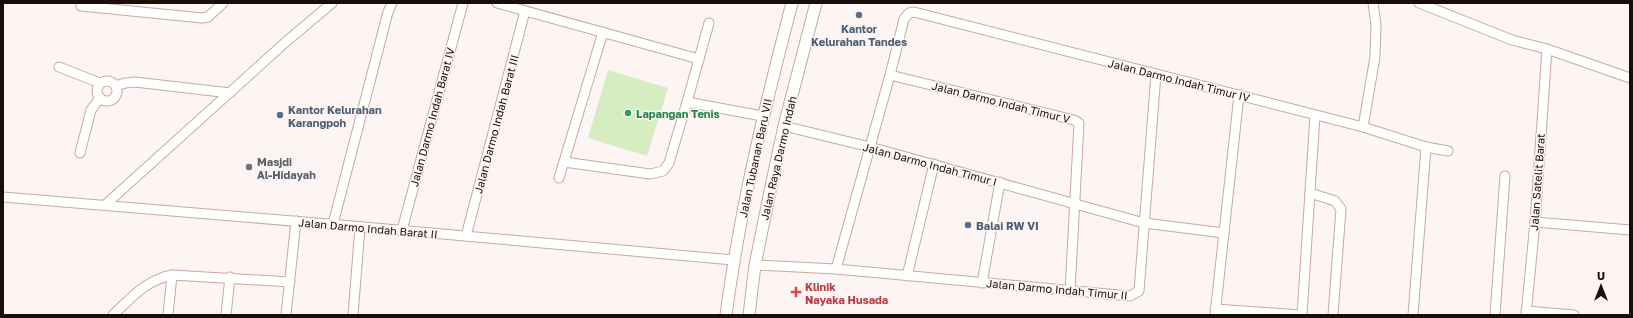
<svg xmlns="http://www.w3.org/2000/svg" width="1633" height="318" font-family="'Golos Text',sans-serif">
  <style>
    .park { fill: #d5edc1 }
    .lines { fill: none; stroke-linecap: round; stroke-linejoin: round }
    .minor-casing { stroke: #c8a99c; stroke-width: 11 }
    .tertiary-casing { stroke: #c8a99c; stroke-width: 13 }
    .minor { stroke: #fff; stroke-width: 9 }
    .tertiary { stroke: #fff; stroke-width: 11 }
    .service-dot { fill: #5c6f8a; stroke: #fcf5f3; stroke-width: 1.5 }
    .leisure-dot { fill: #2e9e5b; stroke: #fcf5f3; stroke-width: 1.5 }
    .worship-dot { fill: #6b7280; stroke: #fcf5f3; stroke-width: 1.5 }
    .health-dot { fill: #e0444e; stroke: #fcf5f3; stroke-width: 1.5 }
    .labels { text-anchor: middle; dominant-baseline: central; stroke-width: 3; stroke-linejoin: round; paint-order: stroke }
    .service-label { font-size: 11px; font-weight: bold; fill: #4e5e75; stroke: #fcf5f3; text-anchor: start }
    .street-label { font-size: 11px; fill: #190e0a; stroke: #fcf5f3 }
    .leisure-label { font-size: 11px; font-weight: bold; fill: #27864d; stroke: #fcf5f3; text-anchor: start }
    .worship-label { font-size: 11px; font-weight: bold; fill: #5b616d; stroke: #fcf5f3; text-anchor: start }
    .health-label { font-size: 11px; font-weight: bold; fill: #be3a42; stroke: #fcf5f3; text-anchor: start }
  </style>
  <rect width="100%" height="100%" fill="#fcf5f3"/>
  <path class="park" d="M 608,70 L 668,88 L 647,156 L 588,138 Z"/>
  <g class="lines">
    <defs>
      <g id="minor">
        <path d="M 497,3 L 699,59"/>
        <path d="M 1419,3 L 1512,40 L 1547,49 L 1630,78"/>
        <path d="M 81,6 L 202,18 L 208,17 L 223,3"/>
        <path d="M 59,67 L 100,83"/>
        <path d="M 890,75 L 1074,120 L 1079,123 L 1070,291"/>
        <circle cx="107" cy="91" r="10"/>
        <path d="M 116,86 L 125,83 L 135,82 L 230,93"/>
        <path d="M 687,102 L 762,116"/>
        <path d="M 784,126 L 870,147 L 1144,223 L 1224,233"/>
        <path d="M 1363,127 L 1375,57 L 1376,25 L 1373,3"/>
        <path d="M 80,153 L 91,110 L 100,98"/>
        <path d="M 564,162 L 650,174 L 663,171 L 669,163 L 687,102 L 709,23"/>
        <path d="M 559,178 L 603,32"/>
        <path d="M 1310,193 L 1335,201 L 1341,209 L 1333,315"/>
        <path d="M 3,197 L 364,227 L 733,260"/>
        <path d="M 105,205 L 288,40 L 332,3"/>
        <path d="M 1535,222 L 1630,230"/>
        <path d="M 333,224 L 388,12 L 392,3"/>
        <path d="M 402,230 L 463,3"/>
        <path d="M 466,236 L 525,11"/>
        <path d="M 755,265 L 836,269 L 1130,296 L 1139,291 L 1156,74"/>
        <path d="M 836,269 L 890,75 L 904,19 L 909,13 L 914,12 L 1363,127 L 1426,147 L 1448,151"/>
        <path d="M 907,276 L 934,164"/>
        <path d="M 982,283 L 1000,182"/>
        <path d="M 1215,309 L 1300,315"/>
        <path d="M 1526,311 L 1574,315"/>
        <path d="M 113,315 C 131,298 146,280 172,275 L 290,282"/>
        <path d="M 168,315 L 172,275"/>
        <path d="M 226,315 L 230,277"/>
        <path d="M 286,315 L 296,221"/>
        <path d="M 353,315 L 360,227"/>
        <path d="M 1215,315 L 1239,95"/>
        <path d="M 1302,315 L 1315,115"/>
        <path d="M 1413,315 L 1426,147"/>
        <path d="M 1495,315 L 1505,176"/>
        <path d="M 1526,315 L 1535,222 L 1547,49"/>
      </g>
      <g id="tertiary">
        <path d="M 726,315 C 740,209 765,106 792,3"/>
        <path d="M 749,315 L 755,265 L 773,177 L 784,126 L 816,3"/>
      </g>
    </defs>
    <use href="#minor" class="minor-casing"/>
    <use href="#tertiary" class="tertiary-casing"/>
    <use href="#minor" class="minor"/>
    <use href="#tertiary" class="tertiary"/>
  </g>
  <g class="service-dot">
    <circle cx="859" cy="15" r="4"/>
    <circle cx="280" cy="115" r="4"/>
    <circle cx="968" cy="225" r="4"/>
  </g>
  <circle class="leisure-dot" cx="628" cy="113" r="4"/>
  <circle class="worship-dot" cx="249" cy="167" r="4"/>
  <path class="health-dot" d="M794 286h4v4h4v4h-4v4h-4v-4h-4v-4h4z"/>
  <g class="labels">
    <g class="service-label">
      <text x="859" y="28" text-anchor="middle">Kantor<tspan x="859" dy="13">Kelurahan Tandes</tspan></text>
      <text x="288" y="109">Kantor Kelurahan<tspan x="288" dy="13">Karangpoh</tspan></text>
      <text x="976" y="225">Balai RW VI</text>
    </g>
    <g class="street-label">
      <text transform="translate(1179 80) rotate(14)">Jalan Darmo Indah Timur IV</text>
      <text transform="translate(1001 102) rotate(14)">Jalan Darmo Indah Timur V</text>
      <text transform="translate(432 117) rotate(-75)">Jalan Darmo Indah Barat IV</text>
      <text transform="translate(496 124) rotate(-75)">Jalan Darmo Indah Barat III</text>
      <text transform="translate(755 158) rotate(-78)">Jalan Tubanan Baru VII</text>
      <text transform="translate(778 158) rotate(-77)">Jalan Raya Darmo Indah</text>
      <text transform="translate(930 164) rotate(15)">Jalan Darmo Indah Timur I</text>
      <text transform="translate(1537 182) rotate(-86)">Jalan Satelit Barat</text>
      <text transform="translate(368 228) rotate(5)">Jalan Darmo Indah Barat II</text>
      <text transform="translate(1057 289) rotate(5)">Jalan Darmo Indah Timur II</text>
    </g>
    <g class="leisure-label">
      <text x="636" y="113">Lapangan Tenis</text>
    </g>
    <g class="worship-label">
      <text x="257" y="161">Masjdi<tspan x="257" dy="13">Al-Hidayah</tspan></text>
    </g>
    <g class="health-label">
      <text x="805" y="286">Klinik<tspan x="805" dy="13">Nayaka Husada</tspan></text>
    </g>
  </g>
  <rect width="1633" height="318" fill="none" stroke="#190e0a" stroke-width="8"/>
  <g transform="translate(1601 286)" stroke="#fcf5f3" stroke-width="3" paint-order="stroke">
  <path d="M0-3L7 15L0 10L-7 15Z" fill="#190e0a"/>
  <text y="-6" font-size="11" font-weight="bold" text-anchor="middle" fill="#190e0a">U</text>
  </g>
</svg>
